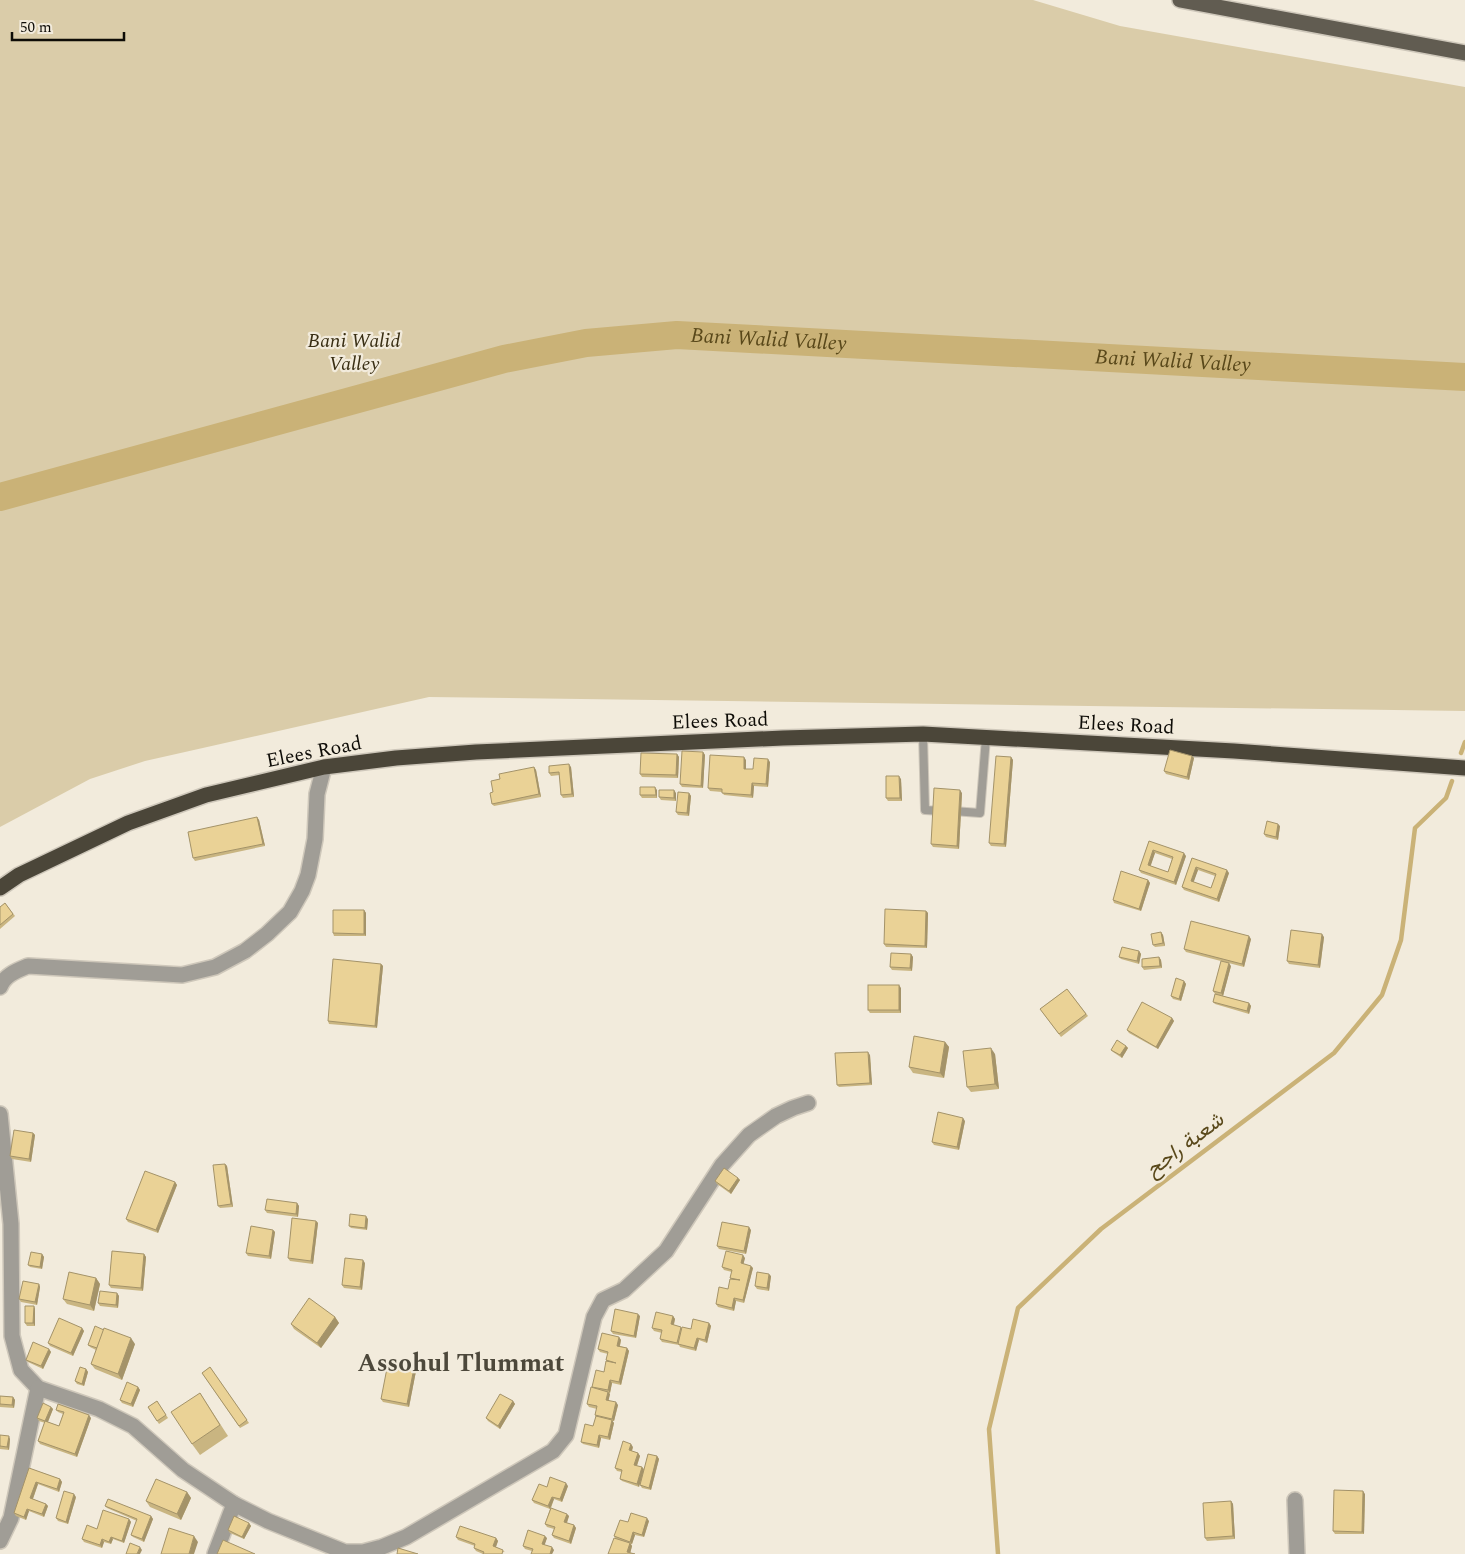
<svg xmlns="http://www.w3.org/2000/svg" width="1465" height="1554" font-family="Spectral,Vazirmatn,serif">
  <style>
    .green { fill: #dacca9 }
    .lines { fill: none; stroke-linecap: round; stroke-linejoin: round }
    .stream { stroke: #cab277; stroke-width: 4.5 }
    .river { stroke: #cab277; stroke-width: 28 }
    .lane-casing { stroke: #cec7ba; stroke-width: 10 }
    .street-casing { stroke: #cec7ba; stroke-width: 18 }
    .primary-casing { stroke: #cec7ba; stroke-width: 18 }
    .highway-casing { stroke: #cec7ba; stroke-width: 18 }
    .lane { stroke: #a09d96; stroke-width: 8 }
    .street { stroke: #a09d96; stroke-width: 15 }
    .primary { stroke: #615c51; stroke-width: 15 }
    .highway { stroke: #4b4639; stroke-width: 15 }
    .wall { fill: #c9b581; fill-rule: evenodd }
    .shaded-wall { fill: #a49369 }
    .building { fill: #ead296; stroke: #a49369; fill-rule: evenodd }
    .labels { text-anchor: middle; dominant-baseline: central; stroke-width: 4.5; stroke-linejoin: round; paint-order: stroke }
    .park-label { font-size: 20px; font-style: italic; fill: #392e13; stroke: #f2ebdc }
    .street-label { font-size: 20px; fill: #0e0c07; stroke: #f2ebdc }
    .water-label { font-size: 21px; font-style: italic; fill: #59481a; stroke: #f2ebdc }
    .district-label { font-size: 25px; font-weight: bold; fill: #4d483b; stroke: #f2ebdc }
  </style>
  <rect width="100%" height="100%" fill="#f2ebdc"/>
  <path class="green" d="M 0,0 L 1033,0 L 1120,26 L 1465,87 L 1465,711 L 429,697 L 145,761 L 90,779 L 0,827 Z"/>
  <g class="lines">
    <g class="stream">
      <path d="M 1461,753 L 1465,742"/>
      <path d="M 998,1554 L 989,1429 L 1018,1308 L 1101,1229 L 1334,1053 L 1382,995 L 1401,940 L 1415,828 L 1446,798 L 1452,781"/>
    </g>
    <path class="river" id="s1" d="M 0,497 L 504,359 L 586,343 L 677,335 L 1465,377"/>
    <defs>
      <g id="lane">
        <path d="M 923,734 L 925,810 L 941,811"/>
        <path d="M 953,811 L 980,813 L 986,738"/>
      </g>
      <g id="street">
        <path d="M 0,987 C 5,975 16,971 28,966 L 182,975 L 215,967 L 245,951 L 267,934 L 290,912 L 302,891 L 308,875 L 315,839 L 317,794 L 324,767"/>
        <path d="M 0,1114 L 11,1224 L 12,1336 L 21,1370 L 38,1388 L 99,1409 L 133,1426 L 183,1470 L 234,1504 L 268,1521 L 345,1552 L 363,1552 L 382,1547 L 406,1537 L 553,1451 L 566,1435 L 594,1317 L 603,1300 L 624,1290 L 666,1251 L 722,1165 L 749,1135 L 776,1116 L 793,1108 L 808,1103"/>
        <path d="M 1295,1500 L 1297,1554"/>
        <path d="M 0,1541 L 11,1518 L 38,1388"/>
        <path d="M 215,1554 L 234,1504"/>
      </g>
      <path id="primary" d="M 1180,0 L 1465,53"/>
      <path id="highway" d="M 0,888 L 19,875 L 128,823 L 206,795 L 324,767 L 396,758 L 476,752 L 783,738 L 923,734 L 1234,751 L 1465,768"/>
    </defs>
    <use href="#lane" class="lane-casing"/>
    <use href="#street" class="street-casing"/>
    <use href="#primary" class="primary-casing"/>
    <use href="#highway" class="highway-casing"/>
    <use href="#lane" class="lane"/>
    <use href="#street" class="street"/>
    <use href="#primary" class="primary"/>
    <use href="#highway" class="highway"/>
  </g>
  <g class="wall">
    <path d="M 703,752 L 705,755 L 703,788 L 682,787 L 680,784 Z"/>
    <path d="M 677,754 L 679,757 L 678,778 L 642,777 L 640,774 Z"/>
    <path d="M 1192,756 L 1194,758 L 1189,780 L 1166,774 L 1164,771 Z"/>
    <path d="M 1011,757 L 1013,760 L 1006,847 L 991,846 L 989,843 Z"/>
    <path d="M 746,760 L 746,769 L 753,769 L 770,762 L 768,787 L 754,786 L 753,798 L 724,795 L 722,792 L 710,791 L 708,788 Z"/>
    <path d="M 534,767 L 536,770 L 541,797 L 494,806 L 492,804 L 493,792 L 500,779 Z"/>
    <path d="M 571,767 L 574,797 L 563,798 L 561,795 L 560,775 L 551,776 L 549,773 Z"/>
    <path d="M 901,779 L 902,801 L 888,801 L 886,798 Z"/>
    <path d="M 657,790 L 657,798 L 642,798 L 640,795 Z"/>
    <path d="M 676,793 L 676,801 L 661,800 L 659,797 Z"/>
    <path d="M 689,793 L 691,796 L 689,816 L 678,815 L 676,812 Z"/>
    <path d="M 962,793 L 959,849 L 933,847 L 931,844 Z"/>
    <path d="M 257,817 L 259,820 L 265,846 L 195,861 L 193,858 Z"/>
    <path d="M 1280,826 L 1278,840 L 1266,837 L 1264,834 Z"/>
    <path d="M 1149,841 L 1186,856 L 1176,885 L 1141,873 L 1139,870 ZM 1155,853 L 1172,859 L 1168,872 L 1150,866 Z"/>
    <path d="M 1192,858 L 1229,873 L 1219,902 L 1184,890 L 1182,887 ZM 1198,870 L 1215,876 L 1211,888 L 1193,882 Z"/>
    <path d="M 1148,880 L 1150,883 L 1141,911 L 1114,903 L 1113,900 Z"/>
    <path d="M 5,903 L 15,916 L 0,929 L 0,907 Z"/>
    <path d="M 364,910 L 366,913 L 366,936 L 334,936 L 333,933 Z"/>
    <path d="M 926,911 L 928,913 L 927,948 L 886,947 L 884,944 Z"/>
    <path d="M 1161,932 L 1163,935 L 1165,946 L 1155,947 L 1153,945 Z"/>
    <path d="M 1324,937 L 1320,968 L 1289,964 L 1287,961 Z"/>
    <path d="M 1251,939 L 1244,967 L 1186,952 L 1184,949 Z"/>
    <path d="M 1139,951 L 1141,954 L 1139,964 L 1121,959 L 1119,957 Z"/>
    <path d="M 911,954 L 913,957 L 912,971 L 892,970 L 890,967 Z"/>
    <path d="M 1159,957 L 1161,960 L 1162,968 L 1144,970 L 1142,967 Z"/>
    <path d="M 381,964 L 383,966 L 377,1028 L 329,1024 L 328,1021 Z"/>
    <path d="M 1231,966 L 1223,996 L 1249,1003 L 1251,1006 L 1249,1014 L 1215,1004 L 1213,1002 L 1215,994 L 1213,991 Z"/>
    <path d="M 1184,981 L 1186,984 L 1181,1001 L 1173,999 L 1171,996 Z"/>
    <path d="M 901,988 L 901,1013 L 870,1013 L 868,1010 Z"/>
    <path d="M 1067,989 L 1088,1016 L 1061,1037 L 1040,1009 Z"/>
    <path d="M 1172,1018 L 1174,1021 L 1158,1049 L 1129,1033 L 1127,1030 Z"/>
    <path d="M 945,1042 L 949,1047 L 944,1078 L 913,1073 L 909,1067 Z"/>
    <path d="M 1126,1046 L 1128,1048 L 1122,1058 L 1113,1052 L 1111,1050 Z"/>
    <path d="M 995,1054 L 999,1089 L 971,1092 L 967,1087 Z"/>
    <path d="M 870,1055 L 872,1085 L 839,1087 L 837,1085 Z"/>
    <path d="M 965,1121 L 959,1150 L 934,1145 L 932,1142 Z"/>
    <path d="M 33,1133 L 35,1135 L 31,1162 L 12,1159 L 10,1156 Z"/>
    <path d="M 225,1164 L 227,1166 L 233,1207 L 220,1208 L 218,1206 Z"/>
    <path d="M 738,1178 L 740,1180 L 731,1194 L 717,1184 L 715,1181 Z"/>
    <path d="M 175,1182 L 177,1185 L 158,1233 L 128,1222 L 126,1219 Z"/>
    <path d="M 297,1203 L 299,1206 L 298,1217 L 267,1213 L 265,1210 Z"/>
    <path d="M 368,1219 L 367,1230 L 351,1228 L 349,1226 Z"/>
    <path d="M 316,1221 L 318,1223 L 313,1264 L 290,1261 L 288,1258 Z"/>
    <path d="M 273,1230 L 275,1232 L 271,1259 L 248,1256 L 246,1253 Z"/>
    <path d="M 751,1230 L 746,1254 L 719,1249 L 717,1246 Z"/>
    <path d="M 42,1254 L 44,1257 L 42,1269 L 30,1267 L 28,1265 Z"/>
    <path d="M 144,1254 L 146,1257 L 143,1291 L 111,1288 L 109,1285 Z"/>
    <path d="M 745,1258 L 743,1264 L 753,1268 L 744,1303 L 736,1301 L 734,1311 L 718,1307 L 716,1304 L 728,1289 L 731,1279 L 730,1278 L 732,1272 L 724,1270 L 722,1267 Z"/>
    <path d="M 365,1263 L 362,1290 L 344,1288 L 342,1285 Z"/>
    <path d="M 771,1276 L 769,1291 L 757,1289 L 755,1286 Z"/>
    <path d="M 96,1278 L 100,1284 L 94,1311 L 67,1304 L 63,1299 Z"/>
    <path d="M 39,1284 L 40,1287 L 37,1305 L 21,1302 L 19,1299 Z"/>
    <path d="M 117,1293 L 119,1296 L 118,1308 L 100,1306 L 98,1303 Z"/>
    <path d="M 34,1306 L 35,1309 L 35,1326 L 27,1326 L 25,1323 Z"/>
    <path d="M 640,1316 L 636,1338 L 613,1334 L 611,1331 Z"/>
    <path d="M 673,1316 L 675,1319 L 674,1325 L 682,1328 L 691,1329 L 709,1323 L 711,1326 L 707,1343 L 699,1340 L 696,1351 L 680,1347 L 679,1345 L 662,1342 L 660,1339 L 662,1333 L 654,1331 L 652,1328 Z"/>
    <path d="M 335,1317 L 339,1323 L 321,1348 L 294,1329 L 291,1324 Z"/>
    <path d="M 82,1328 L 84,1331 L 73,1356 L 50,1346 L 48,1343 Z"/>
    <path d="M 619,1337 L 621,1340 L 620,1346 L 627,1348 L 629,1351 L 621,1385 L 612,1383 L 610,1393 L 609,1393 L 610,1394 L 608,1401 L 618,1405 L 614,1421 L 612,1421 L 614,1423 L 610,1440 L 601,1438 L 599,1448 L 583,1444 L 581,1442 L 593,1426 L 596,1417 L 595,1415 L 597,1409 L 589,1407 L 587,1404 L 593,1388 L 592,1387 L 604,1372 L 607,1362 L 606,1360 L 608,1354 L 600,1352 L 598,1349 Z"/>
    <path d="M 135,1344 L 122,1380 L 95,1369 L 91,1364 L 96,1350 L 90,1347 L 88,1345 Z"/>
    <path d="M 49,1349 L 51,1352 L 43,1369 L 28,1362 L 26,1360 Z"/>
    <path d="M 210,1367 L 249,1423 L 240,1428 L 202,1373 Z"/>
    <path d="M 86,1369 L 88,1372 L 84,1386 L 77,1384 L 75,1381 Z"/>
    <path d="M 416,1371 L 409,1407 L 383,1402 L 381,1399 Z"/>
    <path d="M 138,1387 L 140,1390 L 133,1407 L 122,1403 L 120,1400 Z"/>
    <path d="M 200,1393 L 228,1436 L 200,1455 L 192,1444 Z"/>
    <path d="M 0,1396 L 13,1397 L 15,1400 L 14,1408 L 0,1407 Z"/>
    <path d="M 157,1401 L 168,1418 L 159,1424 L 148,1407 Z"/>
    <path d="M 513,1401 L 515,1404 L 500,1429 L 488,1421 L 486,1418 Z"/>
    <path d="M 51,1407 L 53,1409 L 48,1422 L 59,1426 L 63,1414 L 58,1412 L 56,1410 L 91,1418 L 77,1457 L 40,1444 L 38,1441 L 45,1423 L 39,1421 L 37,1418 Z"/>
    <path d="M 0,1435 L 10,1439 L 9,1450 L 0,1449 Z"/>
    <path d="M 633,1447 L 632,1451 L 638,1453 L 640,1456 L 637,1466 L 642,1467 L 644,1469 L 657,1456 L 659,1459 L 651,1490 L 642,1488 L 640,1485 L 640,1482 L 639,1487 L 622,1481 L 620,1479 L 622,1472 L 617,1471 L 615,1468 Z"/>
    <path d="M 29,1468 L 60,1479 L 62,1482 L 59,1492 L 38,1484 L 33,1499 L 46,1504 L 48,1506 L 44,1517 L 29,1511 L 26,1520 L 16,1516 L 14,1513 Z"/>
    <path d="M 568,1486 L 562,1502 L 554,1499 L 551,1508 L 569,1516 L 567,1523 L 574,1525 L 576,1528 L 571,1544 L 554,1538 L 552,1535 L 554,1529 L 547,1527 L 545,1524 L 550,1509 L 534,1503 L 532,1500 L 547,1487 Z"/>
    <path d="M 187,1492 L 191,1498 L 181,1520 L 150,1507 L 146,1501 Z"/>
    <path d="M 1365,1494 L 1364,1534 L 1335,1534 L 1333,1531 Z"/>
    <path d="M 76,1497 L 68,1524 L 58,1521 L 56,1518 Z"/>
    <path d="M 1231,1501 L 1233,1504 L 1235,1539 L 1207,1541 L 1205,1538 Z"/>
    <path d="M 105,1506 L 151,1516 L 153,1519 L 144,1542 L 133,1537 L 131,1535 L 137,1521 L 107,1508 Z"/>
    <path d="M 129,1519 L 131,1522 L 124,1543 L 113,1539 L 111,1544 L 104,1542 L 102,1548 L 84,1542 L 82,1539 L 97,1529 Z"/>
    <path d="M 649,1521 L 644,1537 L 635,1535 L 632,1544 L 631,1544 L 632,1546 L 630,1553 L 608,1554 L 616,1539 L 614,1536 L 628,1522 Z"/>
    <path d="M 249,1523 L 251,1526 L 244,1539 L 230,1533 L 228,1530 Z"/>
    <path d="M 456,1537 L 496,1538 L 498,1541 L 496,1547 L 505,1552 L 483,1554 L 476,1551 L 474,1548 L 475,1546 L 458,1540 Z"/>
    <path d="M 547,1538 L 544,1545 L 554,1550 L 552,1554 L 531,1554 L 532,1551 L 525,1549 L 523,1546 Z"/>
  </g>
  <g class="shaded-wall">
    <path d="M 703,752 L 705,755 L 703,788 L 701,786 Z"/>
    <path d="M 677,754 L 679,757 L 678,778 L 676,775 Z"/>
    <path d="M 1192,756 L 1194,758 L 1189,780 L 1187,777 Z"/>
    <path d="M 744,757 L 746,760 L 746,771 L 744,769 Z"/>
    <path d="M 1011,757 L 1013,760 L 1006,847 L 1004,844 Z"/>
    <path d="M 768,759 L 770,762 L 768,787 L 766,784 Z"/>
    <path d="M 569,764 L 571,767 L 574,797 L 572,794 Z"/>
    <path d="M 534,767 L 536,770 L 541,797 L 539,794 Z"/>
    <path d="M 899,776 L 901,779 L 902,801 L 900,798 Z"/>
    <path d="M 752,783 L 754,786 L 753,798 L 751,795 Z"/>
    <path d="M 655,787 L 657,790 L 657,798 L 656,795 Z"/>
    <path d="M 674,790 L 676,793 L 676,801 L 674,798 Z"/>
    <path d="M 960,790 L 962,793 L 959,849 L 957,846 Z"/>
    <path d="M 689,793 L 691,796 L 689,816 L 687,813 Z"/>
    <path d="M 257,817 L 259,820 L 265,846 L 263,844 Z"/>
    <path d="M 1278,824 L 1280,826 L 1278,840 L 1276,837 Z"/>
    <path d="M 1153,850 L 1155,853 L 1150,868 L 1148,865 Z"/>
    <path d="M 1184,853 L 1186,856 L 1176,885 L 1174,882 Z"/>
    <path d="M 1196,867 L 1198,870 L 1193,884 L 1191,881 Z"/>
    <path d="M 1227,870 L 1229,873 L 1219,902 L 1217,899 Z"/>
    <path d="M 1148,880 L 1150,883 L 1141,911 L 1139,909 Z"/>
    <path d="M 364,910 L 366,913 L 366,936 L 364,934 Z"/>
    <path d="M 926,911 L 928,913 L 927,948 L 925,946 Z"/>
    <path d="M 1161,932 L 1163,935 L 1165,946 L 1163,943 Z"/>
    <path d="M 1322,934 L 1324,937 L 1320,968 L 1318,965 Z"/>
    <path d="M 1249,936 L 1251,939 L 1244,967 L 1242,964 Z"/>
    <path d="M 1139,951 L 1141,954 L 1139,964 L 1137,961 Z"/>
    <path d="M 911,954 L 913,957 L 912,971 L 910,968 Z"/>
    <path d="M 1159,957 L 1161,960 L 1162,968 L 1160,966 Z"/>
    <path d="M 1229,963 L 1231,966 L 1223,996 L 1221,993 Z"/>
    <path d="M 381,964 L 383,966 L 377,1028 L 375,1026 Z"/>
    <path d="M 1184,981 L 1186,984 L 1181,1001 L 1179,999 Z"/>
    <path d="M 899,985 L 901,988 L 901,1013 L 899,1010 Z"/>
    <path d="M 1249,1003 L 1251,1006 L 1249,1014 L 1247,1011 Z"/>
    <path d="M 1172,1018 L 1174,1021 L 1158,1049 L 1156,1047 Z"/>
    <path d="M 945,1042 L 949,1047 L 944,1078 L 940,1073 Z"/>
    <path d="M 1126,1046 L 1128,1048 L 1122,1058 L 1120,1055 Z"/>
    <path d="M 991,1048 L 995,1054 L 999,1089 L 995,1084 Z"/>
    <path d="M 868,1052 L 870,1055 L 872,1085 L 870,1083 Z"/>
    <path d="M 963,1118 L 965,1121 L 959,1150 L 957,1147 Z"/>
    <path d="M 33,1133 L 35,1135 L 31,1162 L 29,1159 Z"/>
    <path d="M 225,1164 L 227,1166 L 233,1207 L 231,1204 Z"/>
    <path d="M 738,1178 L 740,1180 L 731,1194 L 729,1191 Z"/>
    <path d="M 175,1182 L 177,1185 L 158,1233 L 156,1230 Z"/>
    <path d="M 297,1203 L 299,1206 L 298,1217 L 296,1214 Z"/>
    <path d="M 366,1216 L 368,1219 L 367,1230 L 365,1228 Z"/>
    <path d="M 316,1221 L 318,1223 L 313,1264 L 311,1261 Z"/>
    <path d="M 749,1227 L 751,1230 L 746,1254 L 744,1251 Z"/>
    <path d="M 273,1230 L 275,1232 L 271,1259 L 269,1256 Z"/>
    <path d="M 42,1254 L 44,1257 L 42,1269 L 40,1267 Z"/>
    <path d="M 144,1254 L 146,1257 L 143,1291 L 141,1288 Z"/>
    <path d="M 743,1255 L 745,1258 L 743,1266 L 741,1263 Z"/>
    <path d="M 363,1260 L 365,1263 L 362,1290 L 360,1287 Z"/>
    <path d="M 751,1266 L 753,1268 L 744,1303 L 743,1300 Z"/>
    <path d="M 769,1274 L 771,1276 L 769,1291 L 767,1288 Z"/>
    <path d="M 96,1278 L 100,1284 L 94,1311 L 90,1305 Z"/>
    <path d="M 39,1284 L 40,1287 L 37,1305 L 35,1302 Z"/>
    <path d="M 117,1293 L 119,1296 L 118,1308 L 116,1305 Z"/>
    <path d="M 734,1298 L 736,1301 L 734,1311 L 732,1308 Z"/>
    <path d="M 34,1306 L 35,1309 L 35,1326 L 33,1323 Z"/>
    <path d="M 638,1314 L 640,1316 L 636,1338 L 634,1336 Z"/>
    <path d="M 673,1316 L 675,1319 L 673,1327 L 671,1324 Z"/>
    <path d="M 335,1317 L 339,1323 L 321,1348 L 317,1343 Z"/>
    <path d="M 709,1323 L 711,1326 L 707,1343 L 705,1340 Z"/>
    <path d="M 82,1328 L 84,1331 L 73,1356 L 71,1353 Z"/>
    <path d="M 619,1337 L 621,1340 L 619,1349 L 617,1346 Z"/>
    <path d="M 131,1338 L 135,1344 L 122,1380 L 118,1374 Z"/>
    <path d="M 697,1338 L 699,1340 L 696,1351 L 694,1348 Z"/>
    <path d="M 627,1348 L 629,1351 L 621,1385 L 619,1382 Z"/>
    <path d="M 49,1349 L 51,1352 L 43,1369 L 41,1366 Z"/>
    <path d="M 414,1368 L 416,1371 L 409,1407 L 407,1404 Z"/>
    <path d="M 86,1369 L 88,1372 L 84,1386 L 82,1384 Z"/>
    <path d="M 610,1380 L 612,1383 L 610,1393 L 608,1390 Z"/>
    <path d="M 138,1387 L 140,1390 L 133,1407 L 131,1404 Z"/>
    <path d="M 608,1392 L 610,1394 L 608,1403 L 606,1400 Z"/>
    <path d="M 13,1397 L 15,1400 L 14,1408 L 12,1405 Z"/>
    <path d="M 513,1401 L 515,1404 L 500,1429 L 498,1426 Z"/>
    <path d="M 616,1402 L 618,1405 L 614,1421 L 612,1419 Z"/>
    <path d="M 51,1407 L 53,1409 L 47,1424 L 45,1421 Z"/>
    <path d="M 89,1415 L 91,1418 L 77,1457 L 75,1454 Z"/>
    <path d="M 612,1420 L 614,1423 L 610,1440 L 608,1437 Z"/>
    <path d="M 599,1435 L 601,1438 L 599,1448 L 597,1445 Z"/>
    <path d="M 9,1436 L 10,1439 L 9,1450 L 7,1447 Z"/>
    <path d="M 631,1444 L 633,1447 L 631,1453 L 629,1450 Z"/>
    <path d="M 638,1453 L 640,1456 L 636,1468 L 634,1465 Z"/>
    <path d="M 657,1456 L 659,1459 L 651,1490 L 649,1488 Z"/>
    <path d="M 642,1467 L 644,1470 L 639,1487 L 637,1484 Z"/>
    <path d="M 60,1479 L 62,1482 L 59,1492 L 57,1489 Z"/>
    <path d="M 36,1482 L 38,1484 L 32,1501 L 30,1498 Z"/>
    <path d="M 566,1483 L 568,1486 L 562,1502 L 560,1499 Z"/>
    <path d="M 1363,1491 L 1365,1494 L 1364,1534 L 1362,1532 Z"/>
    <path d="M 187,1492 L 191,1498 L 181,1520 L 177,1514 Z"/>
    <path d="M 74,1494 L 76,1497 L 68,1524 L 66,1522 Z"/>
    <path d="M 552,1497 L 554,1499 L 550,1509 L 548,1506 Z"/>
    <path d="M 1231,1501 L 1233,1504 L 1235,1539 L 1233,1536 Z"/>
    <path d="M 46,1504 L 48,1506 L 44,1517 L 42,1514 Z"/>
    <path d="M 27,1509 L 29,1511 L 26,1520 L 24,1517 Z"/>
    <path d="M 567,1514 L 569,1516 L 566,1525 L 564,1522 Z"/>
    <path d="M 151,1516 L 153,1519 L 144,1542 L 142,1539 Z"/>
    <path d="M 647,1518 L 649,1521 L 644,1537 L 642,1535 Z"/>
    <path d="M 129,1519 L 131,1522 L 124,1543 L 122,1541 Z"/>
    <path d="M 249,1523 L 251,1526 L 244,1539 L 242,1537 Z"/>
    <path d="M 574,1525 L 576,1528 L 571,1544 L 569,1541 Z"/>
    <path d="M 633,1532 L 635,1535 L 632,1544 L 630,1542 Z"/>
    <path d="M 194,1536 L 198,1542 L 194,1554 L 189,1554 Z"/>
    <path d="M 545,1536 L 547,1538 L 544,1547 L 542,1544 Z"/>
    <path d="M 111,1537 L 113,1539 L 111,1544 L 109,1542 Z"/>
    <path d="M 496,1538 L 498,1541 L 495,1549 L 493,1546 Z"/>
    <path d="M 102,1539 L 104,1542 L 102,1548 L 100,1545 Z"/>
    <path d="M 630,1543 L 632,1546 L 630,1554 L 627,1552 Z"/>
    <path d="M 140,1547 L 142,1550 L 140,1554 L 137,1554 Z"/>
    <path d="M 552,1547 L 554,1550 L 552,1554 L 550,1554 Z"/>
  </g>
  <g class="building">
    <path d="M 1170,750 L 1192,756 L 1187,777 L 1164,771 Z"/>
    <path d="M 682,751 L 703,752 L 701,786 L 680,784 Z"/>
    <path d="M 641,753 L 677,754 L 676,775 L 640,774 Z"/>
    <path d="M 710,755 L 744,757 L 744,769 L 753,769 L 754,758 L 768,759 L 766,784 L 752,783 L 751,795 L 722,793 L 722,789 L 708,788 Z"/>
    <path d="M 996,756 L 1011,757 L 1004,844 L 989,843 Z"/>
    <path d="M 569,764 L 572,794 L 561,795 L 559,772 L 549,773 L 549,766 Z"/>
    <path d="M 534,767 L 539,794 L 492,804 L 490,793 L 493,792 L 491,781 L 500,779 L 499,774 Z"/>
    <path d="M 886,776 L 899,776 L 900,798 L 886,798 Z"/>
    <path d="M 640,787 L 655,787 L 656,795 L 640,795 Z"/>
    <path d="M 934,788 L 960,790 L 957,846 L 931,844 Z"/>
    <path d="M 659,790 L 674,790 L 674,798 L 659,797 Z"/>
    <path d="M 678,792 L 689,793 L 687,813 L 676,812 Z"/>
    <path d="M 257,817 L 263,844 L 193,858 L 188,832 Z"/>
    <path d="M 1267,821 L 1278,824 L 1276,837 L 1264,834 Z"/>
    <path d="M 1149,841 L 1184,853 L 1174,882 L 1139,870 ZM 1153,850 L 1173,857 L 1168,872 L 1148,865 Z"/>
    <path d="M 1192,858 L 1227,870 L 1217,899 L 1182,887 ZM 1196,867 L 1216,874 L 1211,888 L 1191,881 Z"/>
    <path d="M 1121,871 L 1148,880 L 1139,909 L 1113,900 Z"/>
    <path d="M 5,903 L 13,914 L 0,925 L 0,907 Z"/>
    <path d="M 885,909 L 926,911 L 925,946 L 884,944 Z"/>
    <path d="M 333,910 L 364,910 L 364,934 L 333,933 Z"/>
    <path d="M 1191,921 L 1249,936 L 1242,964 L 1184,949 Z"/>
    <path d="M 1291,930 L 1322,934 L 1318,965 L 1287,961 Z"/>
    <path d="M 1161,932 L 1163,943 L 1153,945 L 1151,934 Z"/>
    <path d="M 1122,947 L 1139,951 L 1137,961 L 1119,957 Z"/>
    <path d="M 891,953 L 911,954 L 910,968 L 890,967 Z"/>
    <path d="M 1159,957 L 1160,966 L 1142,967 L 1142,959 Z"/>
    <path d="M 333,959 L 381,964 L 375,1026 L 328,1021 Z"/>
    <path d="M 1221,961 L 1229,963 L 1221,993 L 1213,991 Z"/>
    <path d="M 1176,978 L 1184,981 L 1179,999 L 1171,996 Z"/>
    <rect x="868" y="985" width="31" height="25"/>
    <path d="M 1067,989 L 1086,1014 L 1059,1034 L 1040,1009 Z"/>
    <path d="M 1215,994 L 1249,1003 L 1247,1011 L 1213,1002 Z"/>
    <path d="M 1142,1002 L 1172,1018 L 1156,1047 L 1127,1030 Z"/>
    <path d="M 914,1036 L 945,1042 L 940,1073 L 909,1067 Z"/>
    <path d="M 1117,1040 L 1126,1046 L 1120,1055 L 1111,1050 Z"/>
    <path d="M 991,1048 L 995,1084 L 967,1087 L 963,1051 Z"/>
    <path d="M 868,1052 L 870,1083 L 837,1085 L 835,1053 Z"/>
    <path d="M 938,1112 L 963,1118 L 957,1147 L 932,1142 Z"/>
    <path d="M 14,1130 L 33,1133 L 29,1159 L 10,1156 Z"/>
    <path d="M 225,1164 L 231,1204 L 218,1206 L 213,1165 Z"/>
    <path d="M 724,1168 L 738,1178 L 729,1191 L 715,1181 Z"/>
    <path d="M 145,1171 L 175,1182 L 156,1230 L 126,1219 Z"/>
    <path d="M 267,1199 L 297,1203 L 296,1214 L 265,1210 Z"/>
    <path d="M 350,1214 L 366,1216 L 365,1228 L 349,1226 Z"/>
    <path d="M 292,1218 L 316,1221 L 311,1261 L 288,1258 Z"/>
    <path d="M 722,1222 L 749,1227 L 744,1251 L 717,1246 Z"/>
    <path d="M 251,1226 L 273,1230 L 269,1256 L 246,1253 Z"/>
    <path d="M 112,1251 L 144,1254 L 141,1288 L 109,1285 Z"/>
    <path d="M 726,1251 L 743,1255 L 741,1263 L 751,1266 L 743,1300 L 734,1298 L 732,1308 L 716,1304 L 719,1287 L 728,1289 L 730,1279 L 740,1280 L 730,1278 L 732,1270 L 722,1267 Z"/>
    <path d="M 31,1252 L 42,1254 L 40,1267 L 28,1265 Z"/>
    <path d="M 345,1258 L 363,1260 L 360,1287 L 342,1285 Z"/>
    <path d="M 69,1272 L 96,1278 L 90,1305 L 63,1299 Z"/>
    <path d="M 757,1272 L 769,1274 L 767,1288 L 755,1286 Z"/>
    <path d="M 23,1281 L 39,1284 L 35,1302 L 19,1299 Z"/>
    <path d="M 100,1291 L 117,1293 L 116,1305 L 98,1303 Z"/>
    <path d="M 309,1298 L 335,1317 L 317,1343 L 291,1324 Z"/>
    <path d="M 25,1306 L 34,1306 L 33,1323 L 25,1323 Z"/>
    <path d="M 615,1309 L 638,1314 L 634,1336 L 611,1331 Z"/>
    <path d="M 656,1312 L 673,1316 L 671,1324 L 681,1327 L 677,1343 L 660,1339 L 662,1330 L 652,1328 Z"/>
    <path d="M 59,1318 L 82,1328 L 71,1353 L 48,1343 Z"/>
    <path d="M 693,1319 L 709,1323 L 705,1340 L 697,1338 L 694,1348 L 678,1344 L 682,1327 L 691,1329 Z"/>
    <path d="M 95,1326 L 104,1330 L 97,1348 L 88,1345 Z"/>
    <path d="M 104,1328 L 131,1338 L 118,1374 L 91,1364 Z"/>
    <path d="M 602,1333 L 619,1337 L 617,1346 L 627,1348 L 619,1382 L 610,1380 L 608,1390 L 592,1387 L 596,1370 L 604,1372 L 606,1361 L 616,1363 L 606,1360 L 608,1352 L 598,1349 Z"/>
    <path d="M 33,1342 L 49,1349 L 41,1366 L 26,1360 Z"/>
    <path d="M 388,1363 L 414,1368 L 407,1404 L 381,1399 Z"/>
    <path d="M 80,1367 L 86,1369 L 82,1384 L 75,1381 Z"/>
    <path d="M 210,1367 L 247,1420 L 239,1426 L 202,1373 Z"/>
    <path d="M 127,1382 L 138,1387 L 131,1404 L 120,1400 Z"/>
    <path d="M 591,1387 L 608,1392 L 606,1400 L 616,1402 L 612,1419 L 595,1415 L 597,1406 L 587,1404 Z"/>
    <path d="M 200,1393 L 220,1425 L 192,1444 L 171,1412 Z"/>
    <path d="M 500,1394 L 513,1401 L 498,1426 L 486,1418 Z"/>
    <path d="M 0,1396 L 13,1397 L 12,1405 L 0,1404 Z"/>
    <path d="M 157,1401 L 166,1415 L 157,1421 L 148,1407 Z"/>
    <path d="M 43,1403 L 51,1407 L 45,1421 L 59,1426 L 64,1412 L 56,1410 L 58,1404 L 89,1415 L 75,1454 L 38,1441 L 45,1421 L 37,1418 Z"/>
    <path d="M 596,1416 L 612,1420 L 608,1437 L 599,1435 L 597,1445 L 581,1442 L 585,1424 L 593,1426 Z"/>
    <path d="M 0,1435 L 9,1436 L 7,1447 L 0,1446 Z"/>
    <path d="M 623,1441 L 631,1444 L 629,1450 L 638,1453 L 634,1465 L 642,1467 L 637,1484 L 620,1479 L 622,1470 L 615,1468 Z"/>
    <path d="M 648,1454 L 657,1456 L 649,1488 L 640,1485 Z"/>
    <path d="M 29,1468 L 60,1479 L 57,1489 L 36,1482 L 30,1498 L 46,1504 L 42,1514 L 27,1509 L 24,1517 L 14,1513 Z"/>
    <path d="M 550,1477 L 566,1483 L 560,1499 L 552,1497 L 548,1506 L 532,1500 L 539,1484 L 547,1487 Z"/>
    <path d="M 156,1479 L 187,1492 L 177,1514 L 146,1501 Z"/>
    <path d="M 1334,1490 L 1363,1491 L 1362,1532 L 1333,1531 Z"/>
    <path d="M 64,1491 L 74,1494 L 66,1522 L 56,1518 Z"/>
    <path d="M 108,1499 L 151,1516 L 142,1539 L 131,1535 L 137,1519 L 105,1506 Z"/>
    <path d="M 1231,1501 L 1233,1536 L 1205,1538 L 1203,1503 Z"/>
    <path d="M 551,1508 L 567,1514 L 564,1522 L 574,1525 L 569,1541 L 552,1535 L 555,1527 L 545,1524 Z"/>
    <path d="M 103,1510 L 129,1519 L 122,1541 L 111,1537 L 109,1542 L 102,1539 L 100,1545 L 82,1539 L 87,1525 L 97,1529 Z"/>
    <path d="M 631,1513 L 647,1518 L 642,1535 L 633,1532 L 630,1542 L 614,1536 L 620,1520 L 628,1522 Z"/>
    <path d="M 234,1516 L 249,1523 L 242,1537 L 228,1530 Z"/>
    <path d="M 460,1526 L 496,1538 L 493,1546 L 503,1550 L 502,1554 L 483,1554 L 484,1552 L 474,1548 L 475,1544 L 456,1537 Z"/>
    <path d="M 169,1528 L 194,1536 L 189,1554 L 161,1554 Z"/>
    <path d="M 528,1530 L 545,1536 L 542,1544 L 552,1547 L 550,1554 L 531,1554 L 533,1549 L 523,1546 Z"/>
    <path d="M 614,1538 L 630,1543 L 627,1552 L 635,1554 L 608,1554 Z"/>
    <path d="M 223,1540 L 255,1554 L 217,1554 Z"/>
    <path d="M 130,1543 L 140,1547 L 137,1554 L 126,1554 Z"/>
    <path d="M 398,1548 L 418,1554 L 397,1554 Z"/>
  </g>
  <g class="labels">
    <g class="park-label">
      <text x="354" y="341">Bani Walid<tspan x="354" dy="23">Valley</tspan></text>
    </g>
    <g class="street-label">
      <text transform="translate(720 721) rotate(-2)">Elees Road</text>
      <text transform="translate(1126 725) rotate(3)">Elees Road</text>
      <text transform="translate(314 752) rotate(-11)">Elees Road</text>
    </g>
    <g class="water-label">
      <text stroke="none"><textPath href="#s1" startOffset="789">Bani Walid Valley</textPath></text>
      <text stroke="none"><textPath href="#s1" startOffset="1194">Bani Walid Valley</textPath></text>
      <text transform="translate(1185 1145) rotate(-37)">شعبة راجح</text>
    </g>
    <g class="district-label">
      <text x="461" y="1364">Assohul Tlummat</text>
    </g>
  </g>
  <path d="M12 32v8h112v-8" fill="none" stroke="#0e0c07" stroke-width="2.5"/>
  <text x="20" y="32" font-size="15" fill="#0e0c07" stroke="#f2ebdc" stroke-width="4" paint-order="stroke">50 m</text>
</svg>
